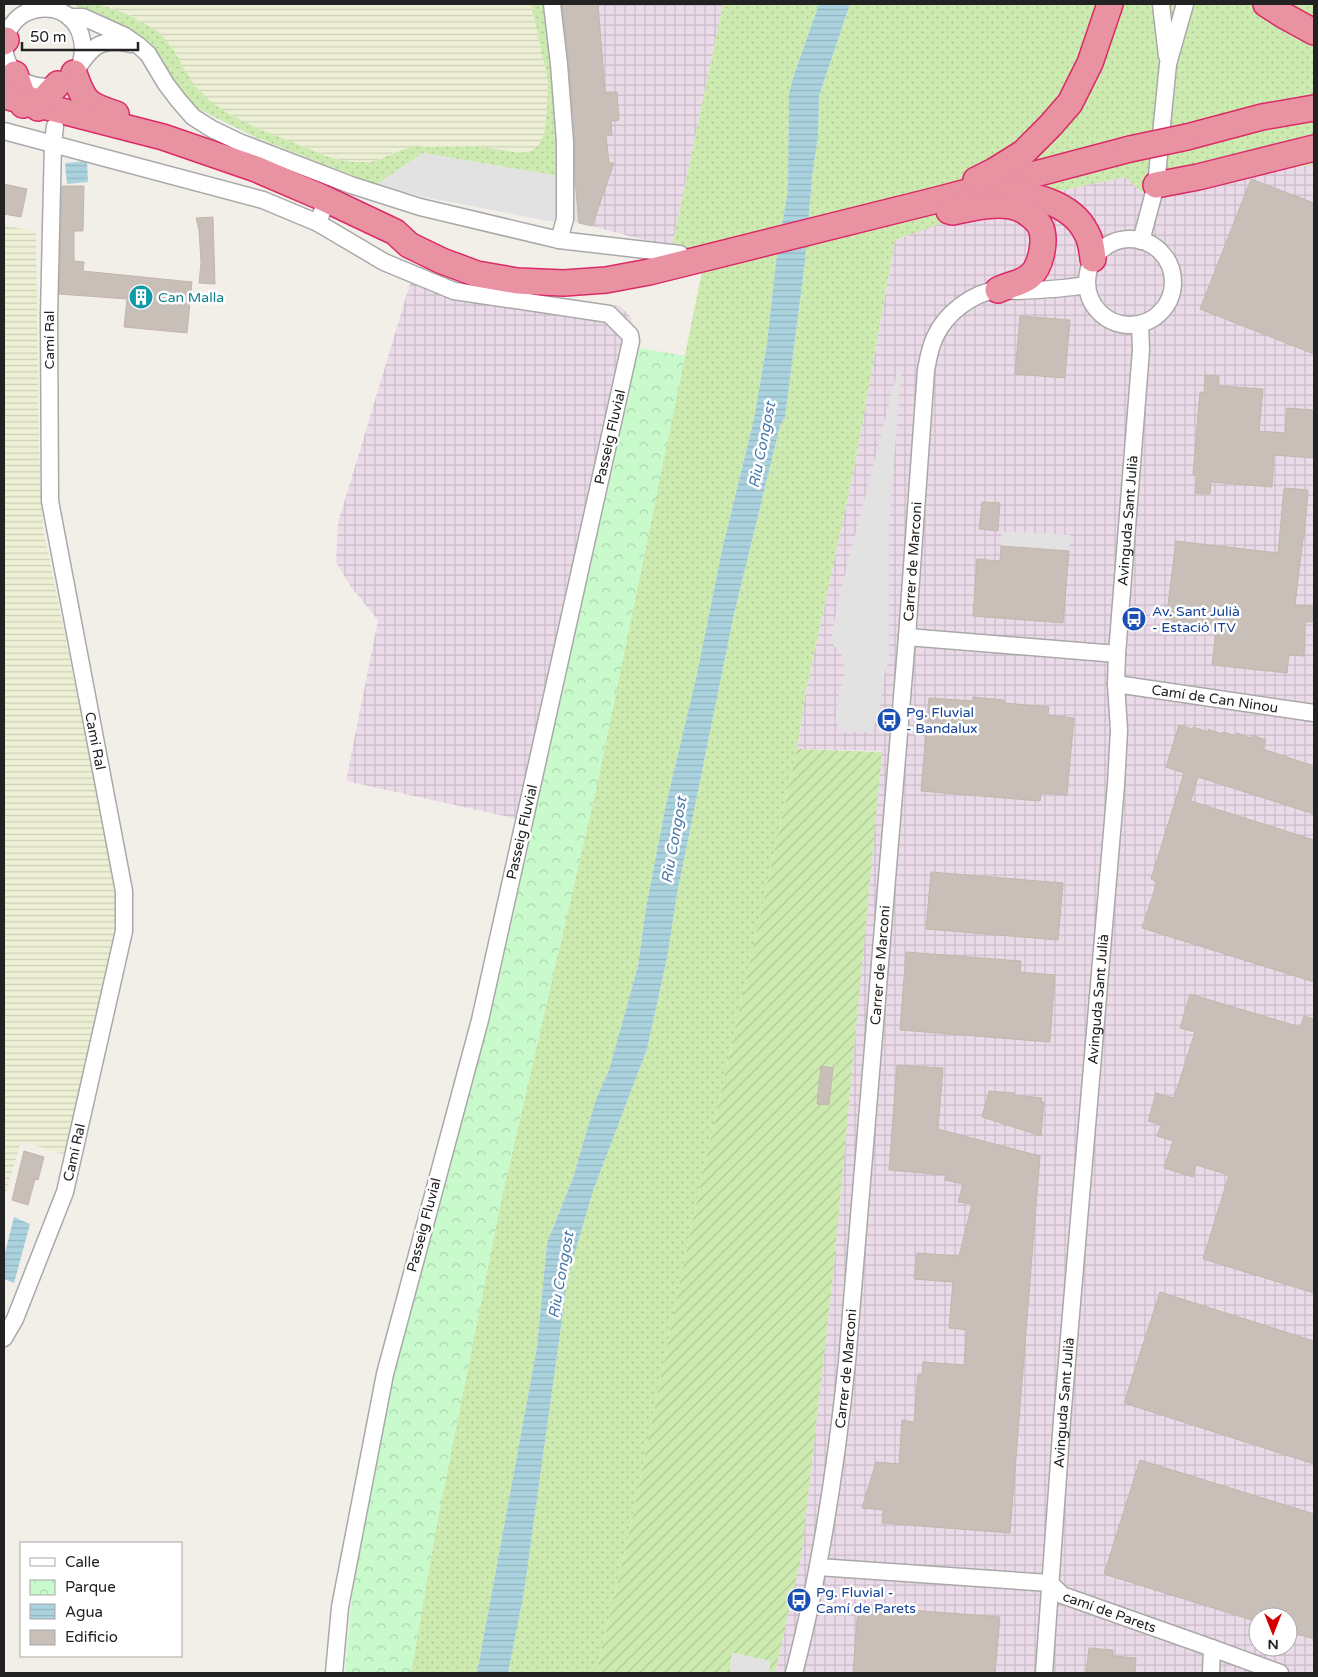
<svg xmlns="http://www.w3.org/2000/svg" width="1318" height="1677" font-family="'Varela Round',sans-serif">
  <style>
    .industrial { fill: url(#industrial-grid); fill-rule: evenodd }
    .farmland { fill: url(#farmland-rules) }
    .grass { fill: url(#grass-dots) }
    .park { fill: url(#park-crowns) }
    .garden { fill: url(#garden-furrows) }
    .parking { fill: #e2e2e2 }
    .water { fill: url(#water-rules) }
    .building { fill: #c7bfb8; stroke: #c4b6ab }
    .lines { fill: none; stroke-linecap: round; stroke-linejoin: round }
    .minor-casing { stroke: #a9a9a9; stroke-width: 19 }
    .highway-casing { stroke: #dc2a67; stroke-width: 28 }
    .minor { stroke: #fff; stroke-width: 16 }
    .highway { stroke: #e892a2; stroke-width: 25 }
    .highway-bridge-casing { stroke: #dc2a67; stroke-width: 28; stroke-linecap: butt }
    .highway-bridge { stroke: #e892a2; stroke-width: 25 }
    .labels { text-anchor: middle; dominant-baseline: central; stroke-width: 5; stroke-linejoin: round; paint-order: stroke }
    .culture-label { font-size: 14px; fill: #0d838f; stroke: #fff; text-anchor: start }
    .street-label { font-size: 14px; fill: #222; stroke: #fff }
    .transit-label { font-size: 14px; fill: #164399; stroke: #fff; text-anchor: start }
    .water-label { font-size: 15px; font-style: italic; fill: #4a7aab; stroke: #fff }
  </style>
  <defs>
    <pattern id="industrial-grid" width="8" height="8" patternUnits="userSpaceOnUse" patternTransform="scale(1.25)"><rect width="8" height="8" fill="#ebdbe8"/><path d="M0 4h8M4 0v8" fill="none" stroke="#c9bcc7"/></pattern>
    <pattern id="farmland-rules" width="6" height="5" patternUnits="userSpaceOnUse" patternTransform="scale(1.25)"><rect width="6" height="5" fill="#eef0d5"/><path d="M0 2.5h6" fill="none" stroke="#ccceb7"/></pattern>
    <pattern id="grass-dots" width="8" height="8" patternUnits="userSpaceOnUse" patternTransform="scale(1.25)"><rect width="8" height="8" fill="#cdebb0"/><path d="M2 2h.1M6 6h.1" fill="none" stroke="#b0c997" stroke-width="1.8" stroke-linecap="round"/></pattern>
    <pattern id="park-crowns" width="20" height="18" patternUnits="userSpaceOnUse" patternTransform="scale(1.25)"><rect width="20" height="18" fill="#c8facc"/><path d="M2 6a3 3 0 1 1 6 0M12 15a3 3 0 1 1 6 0" fill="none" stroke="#acd6af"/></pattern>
    <pattern id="garden-furrows" width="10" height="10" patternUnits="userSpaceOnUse" patternTransform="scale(1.25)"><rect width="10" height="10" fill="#cdebb0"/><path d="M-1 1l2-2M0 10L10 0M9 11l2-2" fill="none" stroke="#b0c997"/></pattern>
    <pattern id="water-rules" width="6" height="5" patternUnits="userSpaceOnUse" patternTransform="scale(1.25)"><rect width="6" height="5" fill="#aad3df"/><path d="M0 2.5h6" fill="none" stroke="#92b5bf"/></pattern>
  </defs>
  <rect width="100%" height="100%" fill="#f2efe9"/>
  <g class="industrial">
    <path d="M 559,4 L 723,4 L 672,247 L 579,223 Z"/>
    <path d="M 1314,165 L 1314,1673 L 775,1673 L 801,1558 L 832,1285 L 882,751 L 797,749 L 806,691 L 855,464 L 895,240 L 943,222 L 1079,186 L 1126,177 L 1140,191 L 1283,168 ZM 1258,1617 L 1288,1617 L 1288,1647 L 1258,1647 Z"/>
    <path d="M 415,267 L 468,287 L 540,299 L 620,306 L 631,317 L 634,347 L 531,822 L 346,781 L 378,620 L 351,587 L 336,562 L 338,523 Z"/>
  </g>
  <g class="farmland">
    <path d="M 99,4 L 531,4 L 548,81 L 547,113 L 544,133 L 540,145 L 531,151 L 520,153 L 477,146 L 425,146 L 393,153 L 372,162 L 351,162 L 329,157 L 257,128 L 229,114 L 210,101 L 194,85 L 173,49 L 149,26 L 129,15 Z"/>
    <path d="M 4,225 L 36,232 L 39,453 L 43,529 L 110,855 L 116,900 L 114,941 L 65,1155 L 21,1141 L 4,1199 Z"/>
  </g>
  <g class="grass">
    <path d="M 74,4 L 99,4 L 129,15 L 159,32 L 173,49 L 194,85 L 210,101 L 229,114 L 257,128 L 329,157 L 351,162 L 372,162 L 402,150 L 414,147 L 477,146 L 520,153 L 531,151 L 539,145 L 544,133 L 547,113 L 548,81 L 531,4 L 559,4 L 575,179 L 423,153 L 376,185 L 255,137 L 190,105 L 124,30 L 80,9 Z"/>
    <path d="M 723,4 L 819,4 L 794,75 L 789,93 L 788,189 L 776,262 L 767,343 L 754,419 L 722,550 L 697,674 L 665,809 L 646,908 L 638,966 L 609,1070 L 596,1099 L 573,1178 L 547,1243 L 537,1347 L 477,1673 L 411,1673 L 435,1534 L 501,1201 L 599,776 L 706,252 L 672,247 Z"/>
    <path d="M 850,4 L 1314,4 L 1314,165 L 1283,168 L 1168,194 L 1140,191 L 1126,177 C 1048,192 969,212 895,240 L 855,464 L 806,691 L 797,749 L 692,1223 L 629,1534 L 596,1673 L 508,1673 L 524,1591 L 568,1276 L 593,1191 L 647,1049 L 667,958 L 677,894 L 734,614 L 780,426 L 785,417 L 805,262 L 812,177 L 818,136 L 819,96 Z"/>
  </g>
  <path class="park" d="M 634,347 L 685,356 L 599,776 L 501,1201 L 435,1534 L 411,1673 L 345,1673 L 354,1573 L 388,1401 L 432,1224 Z"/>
  <path class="garden" d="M 797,749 L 882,752 L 832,1285 L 801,1558 L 775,1673 L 769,1673 L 770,1661 L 732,1653 L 730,1673 L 596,1673 L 629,1534 L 692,1223 Z"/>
  <g class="parking">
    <path d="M 423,153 L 575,179 L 579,223 L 548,221 L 420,196 L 376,185 Z"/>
    <path d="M 898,369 L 901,372 L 889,525 L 889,662 L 885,671 L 879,713 L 872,732 L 844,732 L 835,722 L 839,694 L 844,677 L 843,657 L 831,642 L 838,601 Z"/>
    <path d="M 1002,531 L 1071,535 L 1069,551 L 1001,546 Z"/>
    <path d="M 732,1653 L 770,1661 L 769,1673 L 730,1673 Z"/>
  </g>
  <g class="water">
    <path d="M 819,4 L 850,4 L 819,96 L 818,136 L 812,177 L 805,262 L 785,417 L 780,426 L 734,614 L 677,894 L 667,958 L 647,1049 L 593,1191 L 568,1276 L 524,1592 L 508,1673 L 477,1673 L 537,1347 L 547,1243 L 573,1178 L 596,1099 L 609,1070 L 638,966 L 646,908 L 665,809 L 697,674 L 722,550 L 754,419 L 767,343 L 776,262 L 788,189 L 789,93 L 794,75 Z"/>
    <path d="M 87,161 L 88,182 L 67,184 L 65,163 Z"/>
    <path d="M 14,1217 L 30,1224 L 14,1283 L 4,1279 L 4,1257 Z"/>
  </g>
  <g class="building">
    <path d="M 562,4 L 598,4 L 605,92 L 617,92 L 619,120 L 611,121 L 612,135 L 606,136 L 609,163 L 614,163 L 592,226 L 579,223 L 575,180 L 575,141 L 569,63 Z"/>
    <path d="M 1251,179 L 1314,203 L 1314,354 L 1200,309 Z"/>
    <path d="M 4,184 L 27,189 L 21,217 L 4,214 Z"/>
    <path d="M 62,186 L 84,186 L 83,231 L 74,231 L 74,261 L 84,262 L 83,271 L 192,282 L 187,333 L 124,327 L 127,299 L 59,294 Z"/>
    <path d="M 213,217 L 215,284 L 199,283 L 201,263 L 199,230 L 196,218 Z"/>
    <path d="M 1020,316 L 1070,320 L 1065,378 L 1015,374 Z"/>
    <path d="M 1205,375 L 1219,376 L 1219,386 L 1263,389 L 1259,431 L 1285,433 L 1287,408 L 1314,410 L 1314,458 L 1274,455 L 1272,487 L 1211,482 L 1210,494 L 1195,493 L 1197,476 L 1193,475 L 1200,392 L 1204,393 Z"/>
    <path d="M 1284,488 L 1308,490 L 1304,538 L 1303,538 L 1295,605 L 1314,606 L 1314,622 L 1305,622 L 1304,656 L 1289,655 L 1287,673 L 1212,665 L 1217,624 L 1193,621 L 1192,632 L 1165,628 L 1176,541 L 1278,553 Z"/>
    <path d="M 982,502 L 1000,503 L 998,531 L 979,529 Z"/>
    <path d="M 1001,546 L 1069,551 L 1063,623 L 973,616 L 977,559 L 1000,561 Z"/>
    <path d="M 973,697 L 1004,700 L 1004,703 L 1049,707 L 1048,715 L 1074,718 L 1067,795 L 1041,793 L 1040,801 L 921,791 L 929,698 L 973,701 Z"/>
    <path d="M 1179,725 L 1193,729 L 1193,727 L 1208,732 L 1208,729 L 1222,734 L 1223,732 L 1236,736 L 1237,733 L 1251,738 L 1252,735 L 1266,740 L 1263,749 L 1314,766 L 1314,814 L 1198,777 L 1191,801 L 1314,840 L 1314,982 L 1142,928 L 1157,882 L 1151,879 L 1184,773 L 1166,767 Z"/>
    <path d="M 931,872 L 1063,883 L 1058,940 L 926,929 Z"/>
    <path d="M 906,952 L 1021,961 L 1020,972 L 1055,975 L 1050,1042 L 900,1030 Z"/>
    <path d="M 1190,994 L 1300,1027 L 1304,1016 L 1314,1019 L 1314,1293 L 1203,1259 L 1229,1175 L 1196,1165 L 1193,1177 L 1164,1168 L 1173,1141 L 1157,1136 L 1161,1125 L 1148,1121 L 1156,1093 L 1174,1098 L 1195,1032 L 1180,1028 Z"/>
    <path d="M 897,1065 L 943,1068 L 938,1129 L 1040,1156 L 1010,1533 L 882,1523 L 883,1510 L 862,1508 L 876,1462 L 899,1464 L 902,1420 L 914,1422 L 918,1374 L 922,1374 L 923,1362 L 964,1365 L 967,1330 L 949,1328 L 953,1282 L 914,1279 L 917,1253 L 959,1256 L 972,1204 L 958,1202 L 963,1184 L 945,1180 L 946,1175 L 889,1170 Z"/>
    <path d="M 821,1066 L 833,1068 L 829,1105 L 817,1104 Z"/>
    <path d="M 989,1091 L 1014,1093 L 1014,1095 L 1042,1098 L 1041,1102 L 1044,1102 L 1041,1136 L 982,1117 Z"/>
    <path d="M 24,1151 L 44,1157 L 38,1180 L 35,1179 L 28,1205 L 12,1200 Z"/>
    <path d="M 1160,1292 L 1314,1341 L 1314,1464 L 1124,1403 Z"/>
    <path d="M 1140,1460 L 1314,1514 L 1314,1639 L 1288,1631 L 1288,1617 L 1258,1617 L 1258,1622 L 1104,1574 Z"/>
    <path d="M 858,1606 L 1000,1617 L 995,1673 L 853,1673 Z"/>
    <path d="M 1089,1648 L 1113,1650 L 1113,1656 L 1136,1658 L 1135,1673 L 1086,1673 Z"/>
  </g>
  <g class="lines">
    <defs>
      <g id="minor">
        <path d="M 552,4 L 559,64 L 565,142 L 565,219 L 559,240"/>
        <path d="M 1161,4 L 1167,56"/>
        <path d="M 69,17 L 83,17 L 125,36 L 138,45 L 148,54 L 166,84 L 179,101 L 193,117 L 212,129 L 239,142 L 351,185 L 420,207 L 559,240 L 680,254"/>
        <path d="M 81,63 C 89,31 69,2 34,10 C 15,14 2,34 5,53 C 7,65 16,78 27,83 C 43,90 64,87 75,72 C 82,62 87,52 97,46 C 108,40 119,41 131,44"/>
        <path d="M 4,131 L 263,200 L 318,223"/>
        <path d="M 323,209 L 318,223 L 384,262 L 454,291 L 609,314 L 630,335 L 631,341 L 480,1020 L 385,1374 L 340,1607 L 334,1673"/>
        <circle cx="1130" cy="282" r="43"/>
        <path d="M 1141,241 L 1156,185 L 1168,64 L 1185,4"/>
        <path d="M 907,637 L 1117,654"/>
        <path id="s1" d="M 1116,684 L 1314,713"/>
        <path id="s2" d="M 4,1338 L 15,1319 L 65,1192 L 124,931 L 124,891 L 50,501 L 49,315 L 53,143 L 55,126"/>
        <path id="s3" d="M 818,1567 L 1050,1583 L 1062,1595 L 1212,1648 L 1280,1673"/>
        <path id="s4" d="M 794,1673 C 821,1571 836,1467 847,1362 L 907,637 L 926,370 C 928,359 930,347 935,337 C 945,314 973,292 998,290 C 1004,289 1011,291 1017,291 C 1041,290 1063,289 1086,285"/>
        <path id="s5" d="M 1044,1673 L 1062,1420 L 1116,785 L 1119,730 L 1116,684 L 1117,654 L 1141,350 L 1140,324"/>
        <path d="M 1211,1673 L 1212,1648"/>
      </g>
      <g id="highway">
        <path d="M 1266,4 L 1283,15 L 1314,32"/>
        <path d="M 4,42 L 6,40"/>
        <path d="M 74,73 C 84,102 87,105 116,114"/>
        <path d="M 15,74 L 22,94 L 38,108"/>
        <path d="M 4,96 L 163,137 L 256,169 L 321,197 L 395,232 L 409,245 L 442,261 L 477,274 L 517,281 L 564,283 L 606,280 L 649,272 L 937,200 L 1130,149"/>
        <path d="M 23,105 L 44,99 L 58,84"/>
        <path d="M 1187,137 L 1262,117 L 1314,108"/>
        <path d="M 976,180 L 994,171 L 1023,153 L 1050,126 L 1070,103 L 1090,63 L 1110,4"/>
        <path d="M 1156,185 L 1198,177 L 1314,148"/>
        <path d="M 1001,196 C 1030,191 1072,204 1086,232 C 1091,240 1092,250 1093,259"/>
        <path d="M 949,211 L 952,212 C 972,208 998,201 1018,208 C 1026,211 1038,220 1041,228 C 1046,241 1041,267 1030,276 C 1022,283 1008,285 998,290"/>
      </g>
    </defs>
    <use href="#minor" class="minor-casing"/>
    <use href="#highway" class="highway-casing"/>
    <use href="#minor" class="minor"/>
    <use href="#highway" class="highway"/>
    <defs>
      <path id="highway-bridge" d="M 1130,149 L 1187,137"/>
    </defs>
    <use href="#highway-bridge" class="highway-bridge-casing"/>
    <use href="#highway-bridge" class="highway-bridge"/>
  </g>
  <defs>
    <symbol id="building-disc" viewBox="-11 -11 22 22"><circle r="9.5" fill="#0f9aa8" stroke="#fff"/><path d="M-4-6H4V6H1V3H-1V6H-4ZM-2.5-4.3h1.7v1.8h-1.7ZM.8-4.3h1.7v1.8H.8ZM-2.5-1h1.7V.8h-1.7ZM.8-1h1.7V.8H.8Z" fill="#fff"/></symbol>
    <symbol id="bus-disc" viewBox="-11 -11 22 22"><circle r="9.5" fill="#1a4fb4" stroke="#fff"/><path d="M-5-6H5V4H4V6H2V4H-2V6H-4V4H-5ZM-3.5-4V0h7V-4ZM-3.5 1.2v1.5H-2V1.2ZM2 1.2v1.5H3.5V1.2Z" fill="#fff"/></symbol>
  </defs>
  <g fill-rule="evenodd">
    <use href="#building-disc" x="127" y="283" width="28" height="28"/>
    <use href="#bus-disc" x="1120" y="605" width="28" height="28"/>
    <use href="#bus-disc" x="875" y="706" width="28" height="28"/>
    <use href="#bus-disc" x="785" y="1586" width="28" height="28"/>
  </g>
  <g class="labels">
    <g class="culture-label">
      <text x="158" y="297">Can Malla</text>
    </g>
    <g class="street-label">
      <text transform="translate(49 340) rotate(-90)">Camí Ral</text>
      <text transform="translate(610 437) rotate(-77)">Passeig Fluvial</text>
      <text stroke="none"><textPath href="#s5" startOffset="1156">Avinguda Sant Julià</textPath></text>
      <text stroke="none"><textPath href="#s4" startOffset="1119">Carrer de Marconi</textPath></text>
      <text stroke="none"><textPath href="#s1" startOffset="100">Camí de Can Ninou</textPath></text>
      <text transform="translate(95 741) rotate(79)">Camí Ral</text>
      <text transform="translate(522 832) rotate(-77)">Passeig Fluvial</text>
      <text stroke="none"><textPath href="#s4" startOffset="714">Carrer de Marconi</textPath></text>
      <text stroke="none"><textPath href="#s5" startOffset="676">Avinguda Sant Julià</textPath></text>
      <text stroke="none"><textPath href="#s2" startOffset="199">Camí Ral</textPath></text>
      <text transform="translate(424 1225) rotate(-75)">Passeig Fluvial</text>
      <text stroke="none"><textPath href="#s4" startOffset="309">Carrer de Marconi</textPath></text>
      <text stroke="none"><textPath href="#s5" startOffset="271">Avinguda Sant Julià</textPath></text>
      <text stroke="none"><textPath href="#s3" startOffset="300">camí de Parets</textPath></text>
    </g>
    <g class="transit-label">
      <text x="1152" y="611">Av. Sant Julià<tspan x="1152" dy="16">- Estació ITV</tspan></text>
      <text x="906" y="712">Pg. Fluvial<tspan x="906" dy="16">- Bandalux</tspan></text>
      <text x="816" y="1592">Pg. Fluvial -<tspan x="816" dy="16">Camí de Parets</tspan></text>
    </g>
    <g class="water-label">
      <text transform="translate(762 445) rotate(-79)">Riu Congost</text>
      <text transform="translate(674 840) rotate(-80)">Riu Congost</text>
      <text transform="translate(561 1275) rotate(-80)">Riu Congost</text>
    </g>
  </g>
  <rect width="1318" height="1677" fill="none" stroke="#222222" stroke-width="10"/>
  <rect x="20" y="1542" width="162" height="115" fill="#ffffff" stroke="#a7a7a7"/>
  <rect x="30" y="1558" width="25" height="8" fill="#ffffff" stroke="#a7a7a7"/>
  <text x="65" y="1567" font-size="15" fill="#222222">Calle</text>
  <rect x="30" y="1580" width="25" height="15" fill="url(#park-crowns)" stroke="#a7a7a7"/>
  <text x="65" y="1592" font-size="15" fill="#222222">Parque</text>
  <rect x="30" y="1604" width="25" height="15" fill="url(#water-rules)" stroke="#a7a7a7"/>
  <text x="65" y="1617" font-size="15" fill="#222222">Agua</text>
  <rect x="30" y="1630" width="25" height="15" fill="#c7bfb8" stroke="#a7a7a7"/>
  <text x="65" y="1642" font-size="15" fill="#222222">Edificio</text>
  <g transform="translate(1273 1632) rotate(180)"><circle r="24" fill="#ffffff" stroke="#a7a7a7"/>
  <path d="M0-4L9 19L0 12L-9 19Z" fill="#d40000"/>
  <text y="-8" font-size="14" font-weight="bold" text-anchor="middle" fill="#222222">N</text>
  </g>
  <path d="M22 42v8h116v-8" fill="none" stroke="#222222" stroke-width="2.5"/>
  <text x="30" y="42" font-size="15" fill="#222222" stroke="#ffffff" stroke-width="4" paint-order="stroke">50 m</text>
</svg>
